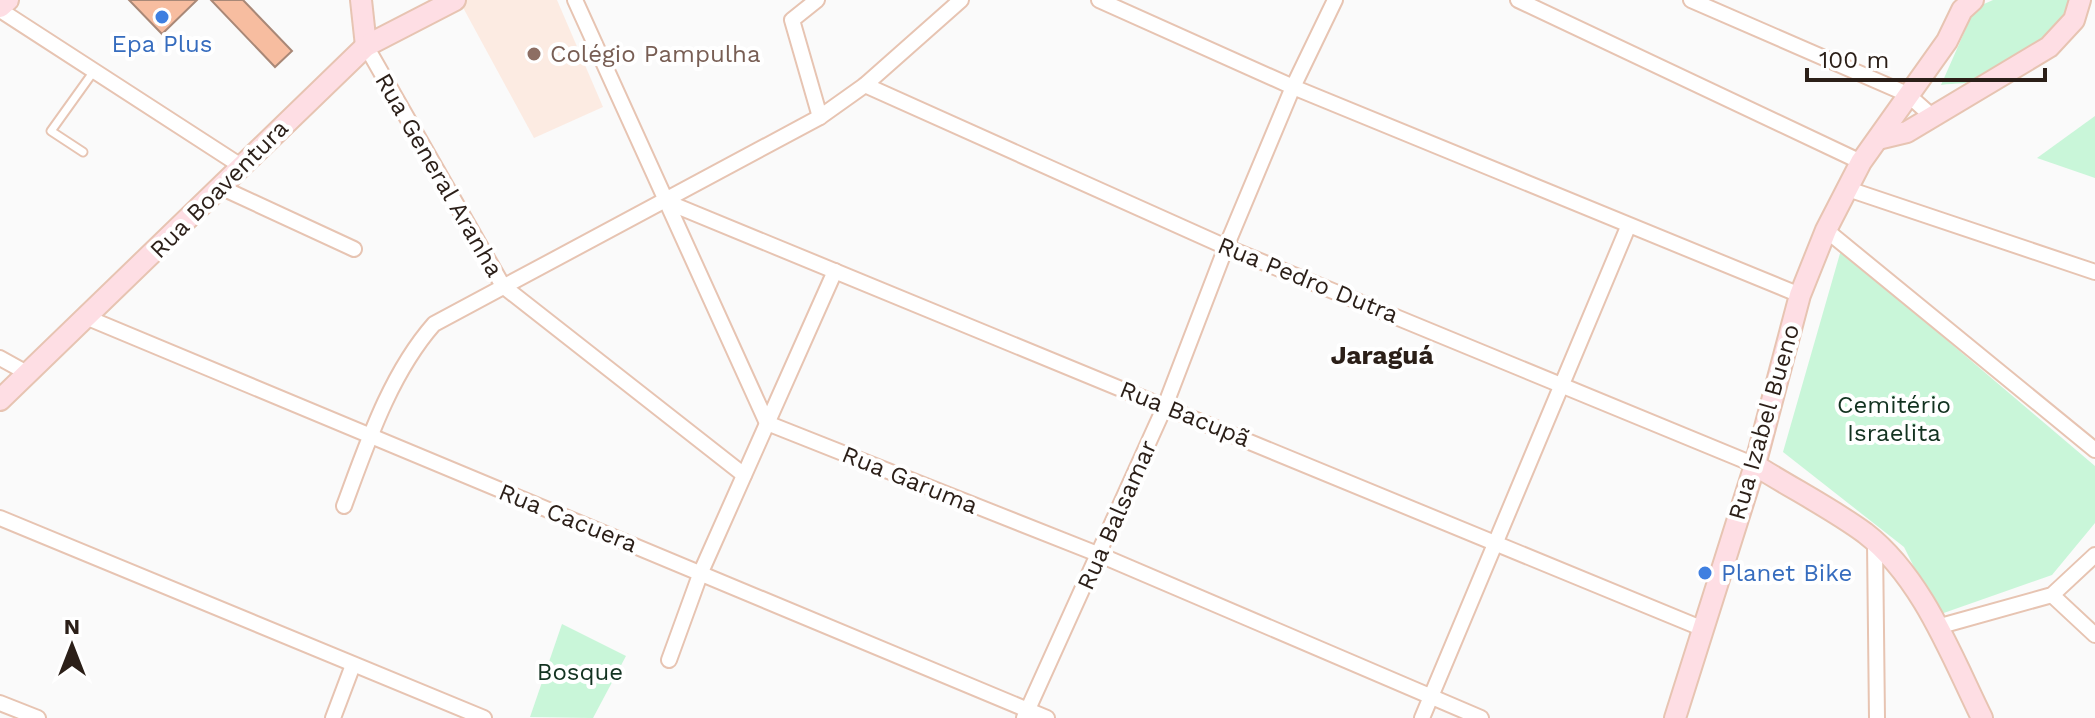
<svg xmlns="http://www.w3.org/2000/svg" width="2095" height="718" font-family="'Work Sans',sans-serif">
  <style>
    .built { fill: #fcebe2 }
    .green { fill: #c9f6d9 }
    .building { fill: #f7bda0; stroke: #a98877; stroke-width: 2 }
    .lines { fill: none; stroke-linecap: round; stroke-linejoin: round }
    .lane-casing { stroke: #e7c4b2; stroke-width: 11 }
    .street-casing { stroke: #e7c4b2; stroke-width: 18 }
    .secondary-casing { stroke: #e7c4b2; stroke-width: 24 }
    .lane { stroke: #fff; stroke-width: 7 }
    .street { stroke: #fff; stroke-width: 14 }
    .secondary { stroke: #fedee4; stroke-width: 20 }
    .shop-dot { fill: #3f7fe0; stroke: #fff; stroke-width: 3 }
    .education-dot { fill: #8d6e63; stroke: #fff; stroke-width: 3 }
    .labels { text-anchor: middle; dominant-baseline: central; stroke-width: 8; stroke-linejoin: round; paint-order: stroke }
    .shop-label { font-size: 24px; fill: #366cbe; stroke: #fff }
    .education-label { font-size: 24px; fill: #785e54; stroke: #fff; text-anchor: start }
    .street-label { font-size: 24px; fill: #2b1f18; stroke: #fff }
    .park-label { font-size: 24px; fill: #133321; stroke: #fff }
    .neighbourhood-label { font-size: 26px; font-weight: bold; fill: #2b1f18; stroke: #fff }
  </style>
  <rect width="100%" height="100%" fill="#fafafa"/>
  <path class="built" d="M 464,0 L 557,0 L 603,107 L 534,138 L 460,2 Z"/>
  <g class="green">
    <path d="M 1993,0 L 2075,0 C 2065,37 2018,64 1984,79 C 1972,84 1954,83 1941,85 L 1975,8 Z"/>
    <path d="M 2095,116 L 2095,178 L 2037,158 Z"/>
    <path d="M 1841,250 L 2095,466 L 2095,523 L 2052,575 L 1938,615 L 1904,547 L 1783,452 Z"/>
    <path d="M 562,624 L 626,656 L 593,718 L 530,717 Z"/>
  </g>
  <g class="building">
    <path d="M 129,0 L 197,0 L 162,34 Z"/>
    <path d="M 211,0 L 243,0 L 292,51 L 275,67 Z"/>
  </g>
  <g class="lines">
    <defs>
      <path id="lane" d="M 83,152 L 51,131 L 94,71"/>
      <g id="street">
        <path d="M 575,0 L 767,423 L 1100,555 L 1481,718"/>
        <path d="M 817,0 L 792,20 L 820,117"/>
        <path d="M 1099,0 L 1293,87 L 1800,295"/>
        <path d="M 1518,0 L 1861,162"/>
        <path d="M 1691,0 L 1907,94 L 1934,118"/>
        <path d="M 0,10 L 241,166"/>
        <path d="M 366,46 L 503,286 L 744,475"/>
        <path d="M 865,85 L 1226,247 L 1755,465"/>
        <path d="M 220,187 L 354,249"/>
        <path d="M 1845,188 L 2095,272"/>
        <path d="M 667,202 L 1701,628"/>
        <path d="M 1826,230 L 2095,450"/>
        <path d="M 88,318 L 1047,718"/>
        <path d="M 0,358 L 27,373"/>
        <path d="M 344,506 C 367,444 390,374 434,324 L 820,117 L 865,85 L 961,0"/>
        <path d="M 0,518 L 484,718"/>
        <path d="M 1875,543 L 1877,718"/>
        <path d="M 2052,595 L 2095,635"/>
        <path d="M 1937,627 L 2052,595 L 2095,555"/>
        <path d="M 669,660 L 701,572 L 835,271"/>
        <path d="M 0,703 L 38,718"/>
        <path d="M 333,718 L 353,665"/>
        <path d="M 1024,718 L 1165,406 L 1226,247 L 1293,87 L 1335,0"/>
        <path d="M 1422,718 L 1628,227"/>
      </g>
      <g id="secondary">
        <path d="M 361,0 L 366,46"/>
        <path d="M 0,7 L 8,0"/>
        <path d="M 1882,138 L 1907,132 L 2049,47 L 2074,20 L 2080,0"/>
        <path d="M 0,400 L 366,46 L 455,0"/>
        <path d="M 1755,465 C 1791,488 1831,508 1865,533 C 1922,577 1951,655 1982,718"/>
        <path d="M 1675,718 L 1755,465 L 1800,295 L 1826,230 L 1861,162 L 1947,41 L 1962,10 L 1973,0"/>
      </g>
    </defs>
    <use href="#lane" class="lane-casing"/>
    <use href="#street" class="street-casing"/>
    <use href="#secondary" class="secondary-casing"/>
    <use href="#lane" class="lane"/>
    <use href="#street" class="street"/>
    <use href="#secondary" class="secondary"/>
  </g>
  <g class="shop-dot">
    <circle cx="162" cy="17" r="8"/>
    <circle cx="1705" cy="573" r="8"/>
  </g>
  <circle class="education-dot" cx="534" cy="54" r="8"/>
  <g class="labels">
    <g class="shop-label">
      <text x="162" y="44">Epa Plus</text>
      <text x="1721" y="573" text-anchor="start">Planet Bike</text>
    </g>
    <g class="education-label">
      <text x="550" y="54">Colégio Pampulha</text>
    </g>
    <g class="street-label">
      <text transform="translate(439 175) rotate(60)">Rua General Aranha</text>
      <text transform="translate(219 189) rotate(-45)">Rua Boaventura</text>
      <text transform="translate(1308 280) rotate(22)">Rua Pedro Dutra</text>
      <text transform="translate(1185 414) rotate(22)">Rua Bacupã</text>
      <text transform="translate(1764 422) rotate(-74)">Rua Izabel Bueno</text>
      <text transform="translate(910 480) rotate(22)">Rua Garuma</text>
      <text transform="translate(1117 515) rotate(-66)">Rua Balsamar</text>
      <text transform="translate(568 518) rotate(22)">Rua Cacuera</text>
    </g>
    <g class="park-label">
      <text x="1894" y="405">Cemitério<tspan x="1894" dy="28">Israelita</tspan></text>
      <text x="580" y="672">Bosque</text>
    </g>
    <g class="neighbourhood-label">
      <text x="1382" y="355">Jaraguá</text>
    </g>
  </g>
  <g transform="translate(72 646)" stroke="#ffffff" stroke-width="6" paint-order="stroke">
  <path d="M0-6L14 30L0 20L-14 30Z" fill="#2b1f18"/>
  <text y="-12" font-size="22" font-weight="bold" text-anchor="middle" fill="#2b1f18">N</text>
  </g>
  <path d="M1807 68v12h238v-12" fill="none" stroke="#2b1f18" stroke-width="4"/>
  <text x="1819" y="68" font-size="24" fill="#2b1f18" stroke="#ffffff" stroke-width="6" paint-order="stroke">100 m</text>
</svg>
